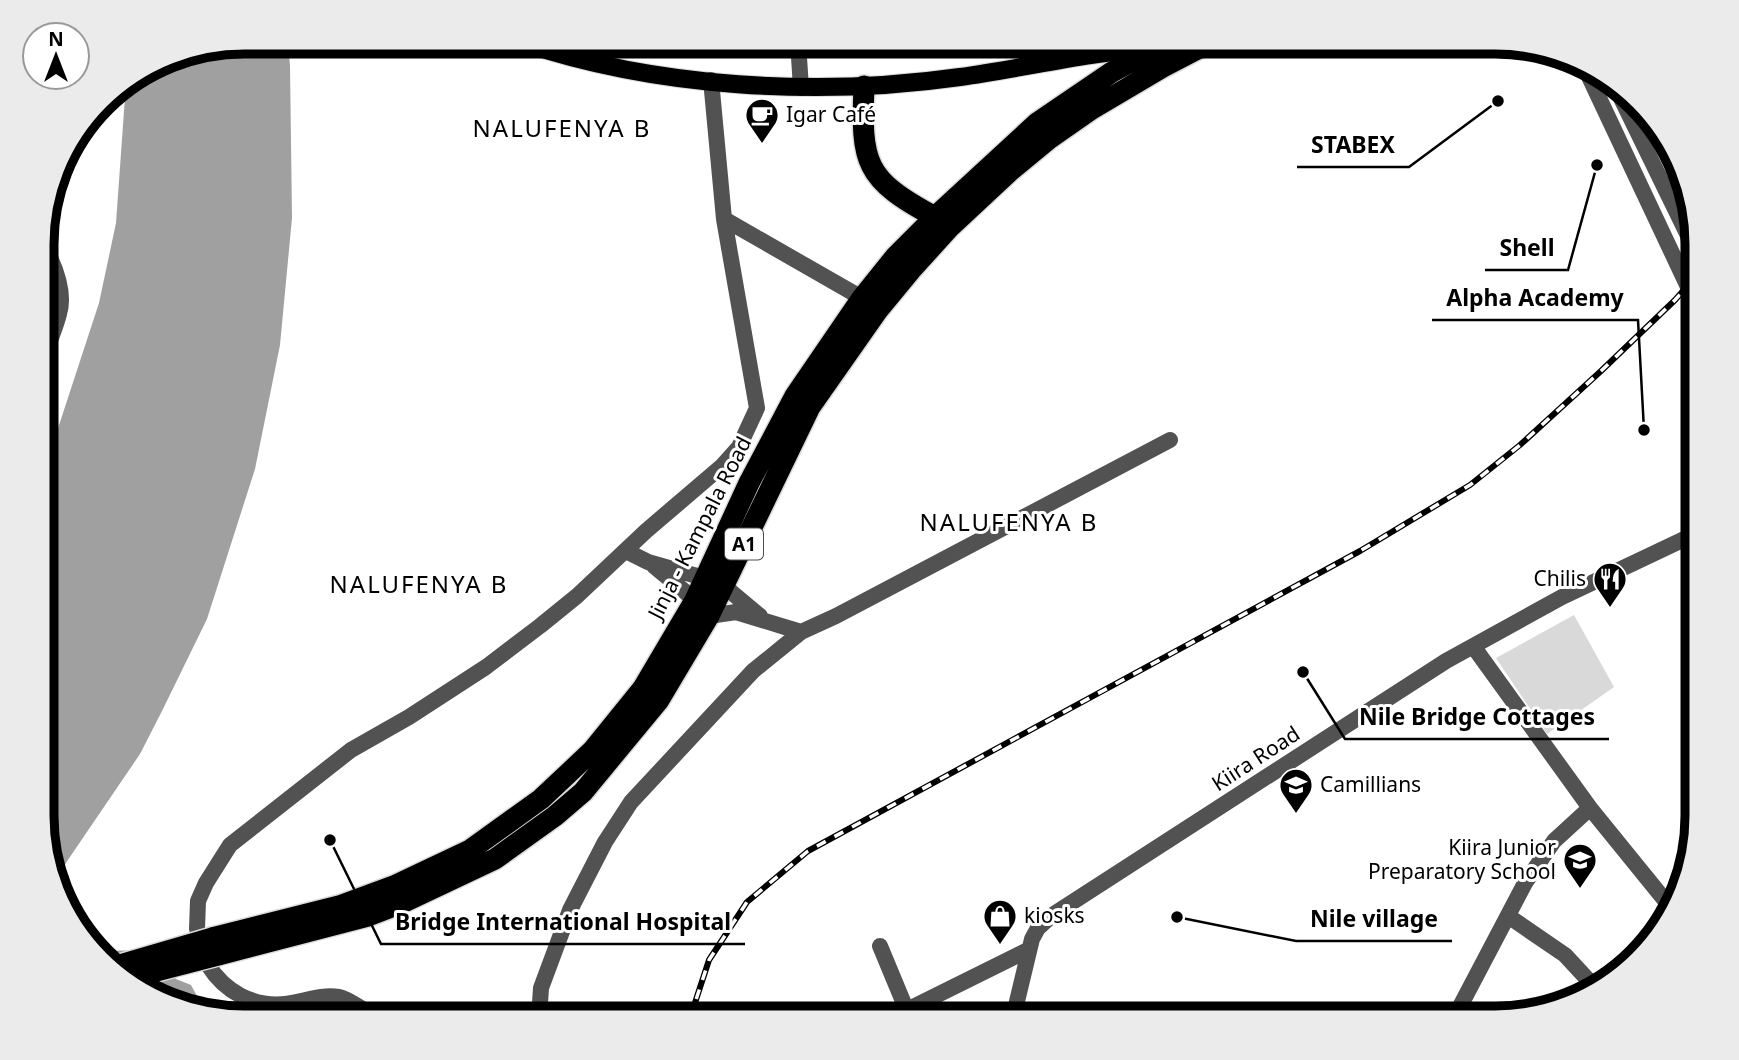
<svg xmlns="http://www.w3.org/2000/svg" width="1739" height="1060" font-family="'Noto Sans',sans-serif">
  <rect width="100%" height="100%" fill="#fff"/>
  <!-- green -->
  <path fill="#d9d9d9" d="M1574,615L1614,687L1547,734L1496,658Z"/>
  <!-- water -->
  <path fill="#a0a0a0" d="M245,42H288L290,66L292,218L280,345L255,469L207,619L162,711L140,754L57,876L44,841V471L99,303L116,223L126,83L167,57Z
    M150,950L164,960L176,979L191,985L203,1007L143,991L101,951Z"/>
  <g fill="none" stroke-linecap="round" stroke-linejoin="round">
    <defs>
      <path id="major" d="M521,42C656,88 819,97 960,77C1025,68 1088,52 1154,48"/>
      <path id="highway" d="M864,86C861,163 864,179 935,217
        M212,938L339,906L396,885L470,850L541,799L592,751L643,688L695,600L749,483L795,396L862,298L895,257L935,217L1037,123L1112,72L1167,42
        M218,955L368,916L402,903L495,859L555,816L583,792L659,700L709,616L810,407L878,310L911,270L950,227L1009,172L1049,139L1092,109L1163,67L1211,42"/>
    </defs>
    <!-- major casing -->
    <use href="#major" stroke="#dbdbdb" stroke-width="20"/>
    <!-- highway casing -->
    <use href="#highway" stroke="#dbdbdb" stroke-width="24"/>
    <!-- minor -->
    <path stroke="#525252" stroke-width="16" d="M798,42L801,88
      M1584,66L1697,306
      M1617,90L1697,254
      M724,219L862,298
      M44,245C54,264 66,292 59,314C55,330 47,345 44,362
      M626,551L648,562L704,578
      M654,566L695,600
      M724,586L760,616
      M709,616L736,612L801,632
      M1473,646L1590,808L1672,909
      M1508,916L1565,955L1590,982
      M197,929L198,901L206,883L230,845L351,750L409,717L486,667L540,626L577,596L646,531L722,466L739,447L757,408L724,219L711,80
      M880,946L907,1011
      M208,965C225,992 253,1007 285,1004C304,1002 319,994 339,997C351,1000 365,1011 376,1018
      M539,1018L541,988L570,910L605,842L631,802L753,671L801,632L836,616L1170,440
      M891,1018L1028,950
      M1013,1018L1032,939L1038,928L1051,916L1446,661L1562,597L1697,533
      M1454,1018L1525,883L1554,841L1590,808"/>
    <!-- major -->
    <use href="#major" stroke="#000" stroke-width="18"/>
    <!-- highway -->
    <use href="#highway" stroke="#000" stroke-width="21"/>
    <defs>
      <path id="rail" d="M690,1018L709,960L747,902L808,851L1360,551L1470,485L1520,445L1601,371L1675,300L1697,275"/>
    </defs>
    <!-- rail casing -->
    <use href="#rail" stroke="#000" stroke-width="6"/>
    <!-- rail -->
    <use href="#rail" stroke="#fff" stroke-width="3.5" stroke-dasharray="10" stroke-linecap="butt"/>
    <defs>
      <path id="highway-bridge" d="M116,966L212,938
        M129,978L218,955"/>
    </defs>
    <!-- highway-bridge casing -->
    <use href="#highway-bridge" stroke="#dbdbdb" stroke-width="24" stroke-linecap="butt"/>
    <!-- highway-bridge -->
    <use href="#highway-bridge" stroke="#000" stroke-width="21"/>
  </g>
  <!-- icons -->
  <defs>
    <symbol id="cafe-pin" viewBox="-11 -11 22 30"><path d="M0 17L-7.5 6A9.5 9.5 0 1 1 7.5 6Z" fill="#000" stroke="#fff"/><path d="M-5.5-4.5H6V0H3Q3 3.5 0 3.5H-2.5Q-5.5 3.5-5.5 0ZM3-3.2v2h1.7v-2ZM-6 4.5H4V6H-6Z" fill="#fff"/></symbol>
    <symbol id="restaurant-pin" viewBox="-11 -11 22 30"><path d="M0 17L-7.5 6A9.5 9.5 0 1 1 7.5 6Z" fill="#000" stroke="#fff"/><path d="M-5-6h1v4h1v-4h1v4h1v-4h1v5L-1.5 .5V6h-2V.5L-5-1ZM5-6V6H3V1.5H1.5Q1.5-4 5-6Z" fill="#fff"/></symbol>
    <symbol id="school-pin" viewBox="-11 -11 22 30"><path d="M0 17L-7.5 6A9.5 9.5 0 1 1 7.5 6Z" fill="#000" stroke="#fff"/><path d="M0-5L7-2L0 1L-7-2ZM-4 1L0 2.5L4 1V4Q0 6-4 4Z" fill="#fff"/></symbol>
    <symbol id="shop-pin" viewBox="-11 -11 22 30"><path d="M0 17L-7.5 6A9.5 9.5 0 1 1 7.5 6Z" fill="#000" stroke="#fff"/><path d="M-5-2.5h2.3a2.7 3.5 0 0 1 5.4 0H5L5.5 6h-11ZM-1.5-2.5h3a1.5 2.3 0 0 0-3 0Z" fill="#fff"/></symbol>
  </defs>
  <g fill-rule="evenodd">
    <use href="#cafe-pin" x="743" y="96" width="38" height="52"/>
    <use href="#restaurant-pin" x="1591" y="560" width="38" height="52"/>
    <use href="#school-pin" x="1277" y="766" width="38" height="52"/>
    <use href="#school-pin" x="1561" y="841" width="38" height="52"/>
    <use href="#shop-pin" x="981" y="897" width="38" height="52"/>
  </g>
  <g text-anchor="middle" stroke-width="6" stroke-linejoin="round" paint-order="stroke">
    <!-- shield labels -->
    <rect fill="#fff" stroke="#4c4c4c" stroke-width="2" x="725" y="528.5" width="38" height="31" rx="5"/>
    <g font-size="19" font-weight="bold" fill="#000">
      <text x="744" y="551">A1</text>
    </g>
    <!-- poi labels -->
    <g font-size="21" fill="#000" stroke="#fff" text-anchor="start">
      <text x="786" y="122">Igar Café</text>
      <text x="1586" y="586" text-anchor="end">Chilis</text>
      <text x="1320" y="792">Camillians</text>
      <text x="1556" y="855" text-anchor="end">Kiira Junior<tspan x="1556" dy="24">Preparatory School</tspan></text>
      <text x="1024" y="923">kiosks</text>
    </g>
    <!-- street labels -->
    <g font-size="21" fill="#000" stroke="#fff">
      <text transform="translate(700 528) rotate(-63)" y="7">Jinja - Kampala Road</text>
      <text transform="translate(1256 759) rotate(-33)" y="7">Kiira Road</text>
    </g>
    <!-- quarter labels -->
    <g font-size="24" letter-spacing="2" fill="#000" stroke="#fff">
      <text x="562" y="137">NALUFENYA B</text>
      <text x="1009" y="531">NALUFENYA B</text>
      <text x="419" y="593">NALUFENYA B</text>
    </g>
  </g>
  <!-- crop -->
  <path d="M0 0H1739V1060H0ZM244 54H1495A190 190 0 0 1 1685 244V816A190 190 0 0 1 1495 1006H244A190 190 0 0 1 54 816V244A190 190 0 0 1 244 54Z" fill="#ebebeb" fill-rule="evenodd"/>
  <path fill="none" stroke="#000" stroke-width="9" d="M244 54H1495A190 190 0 0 1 1685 244V816A190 190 0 0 1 1495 1006H244A190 190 0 0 1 54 816V244A190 190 0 0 1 244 54Z"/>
  <!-- callouts -->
  <path fill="none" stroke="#000" stroke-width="2.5" d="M1498 101L1409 167H1297M1597 165L1568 270H1485M1644 430L1638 320H1432M1303 672L1345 739H1609M1177 917L1296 941H1452M330 840L381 944H745"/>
  <g fill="#000" stroke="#fff" stroke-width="2.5">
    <circle cx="1498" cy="101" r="7"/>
    <circle cx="1597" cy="165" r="7"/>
    <circle cx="1644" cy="430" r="7"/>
    <circle cx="1303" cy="672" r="7"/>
    <circle cx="1177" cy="917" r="7"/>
    <circle cx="330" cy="840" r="7"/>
  </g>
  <g font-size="23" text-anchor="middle" font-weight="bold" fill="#000" stroke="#fff" stroke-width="6" stroke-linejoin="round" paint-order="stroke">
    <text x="1353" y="153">STABEX</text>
    <text x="1527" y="256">Shell</text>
    <text x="1535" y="306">Alpha Academy</text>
    <text x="1477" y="725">Nile Bridge Cottages</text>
    <text x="1374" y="927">Nile village</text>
    <text x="563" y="930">Bridge International Hospital</text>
  </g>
  <!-- north arrow -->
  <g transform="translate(56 56)"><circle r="33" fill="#ffffff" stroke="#999999" stroke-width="2"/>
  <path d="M0-5L12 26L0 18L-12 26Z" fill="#000000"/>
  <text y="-10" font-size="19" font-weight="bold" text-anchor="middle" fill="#000000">N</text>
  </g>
</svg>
